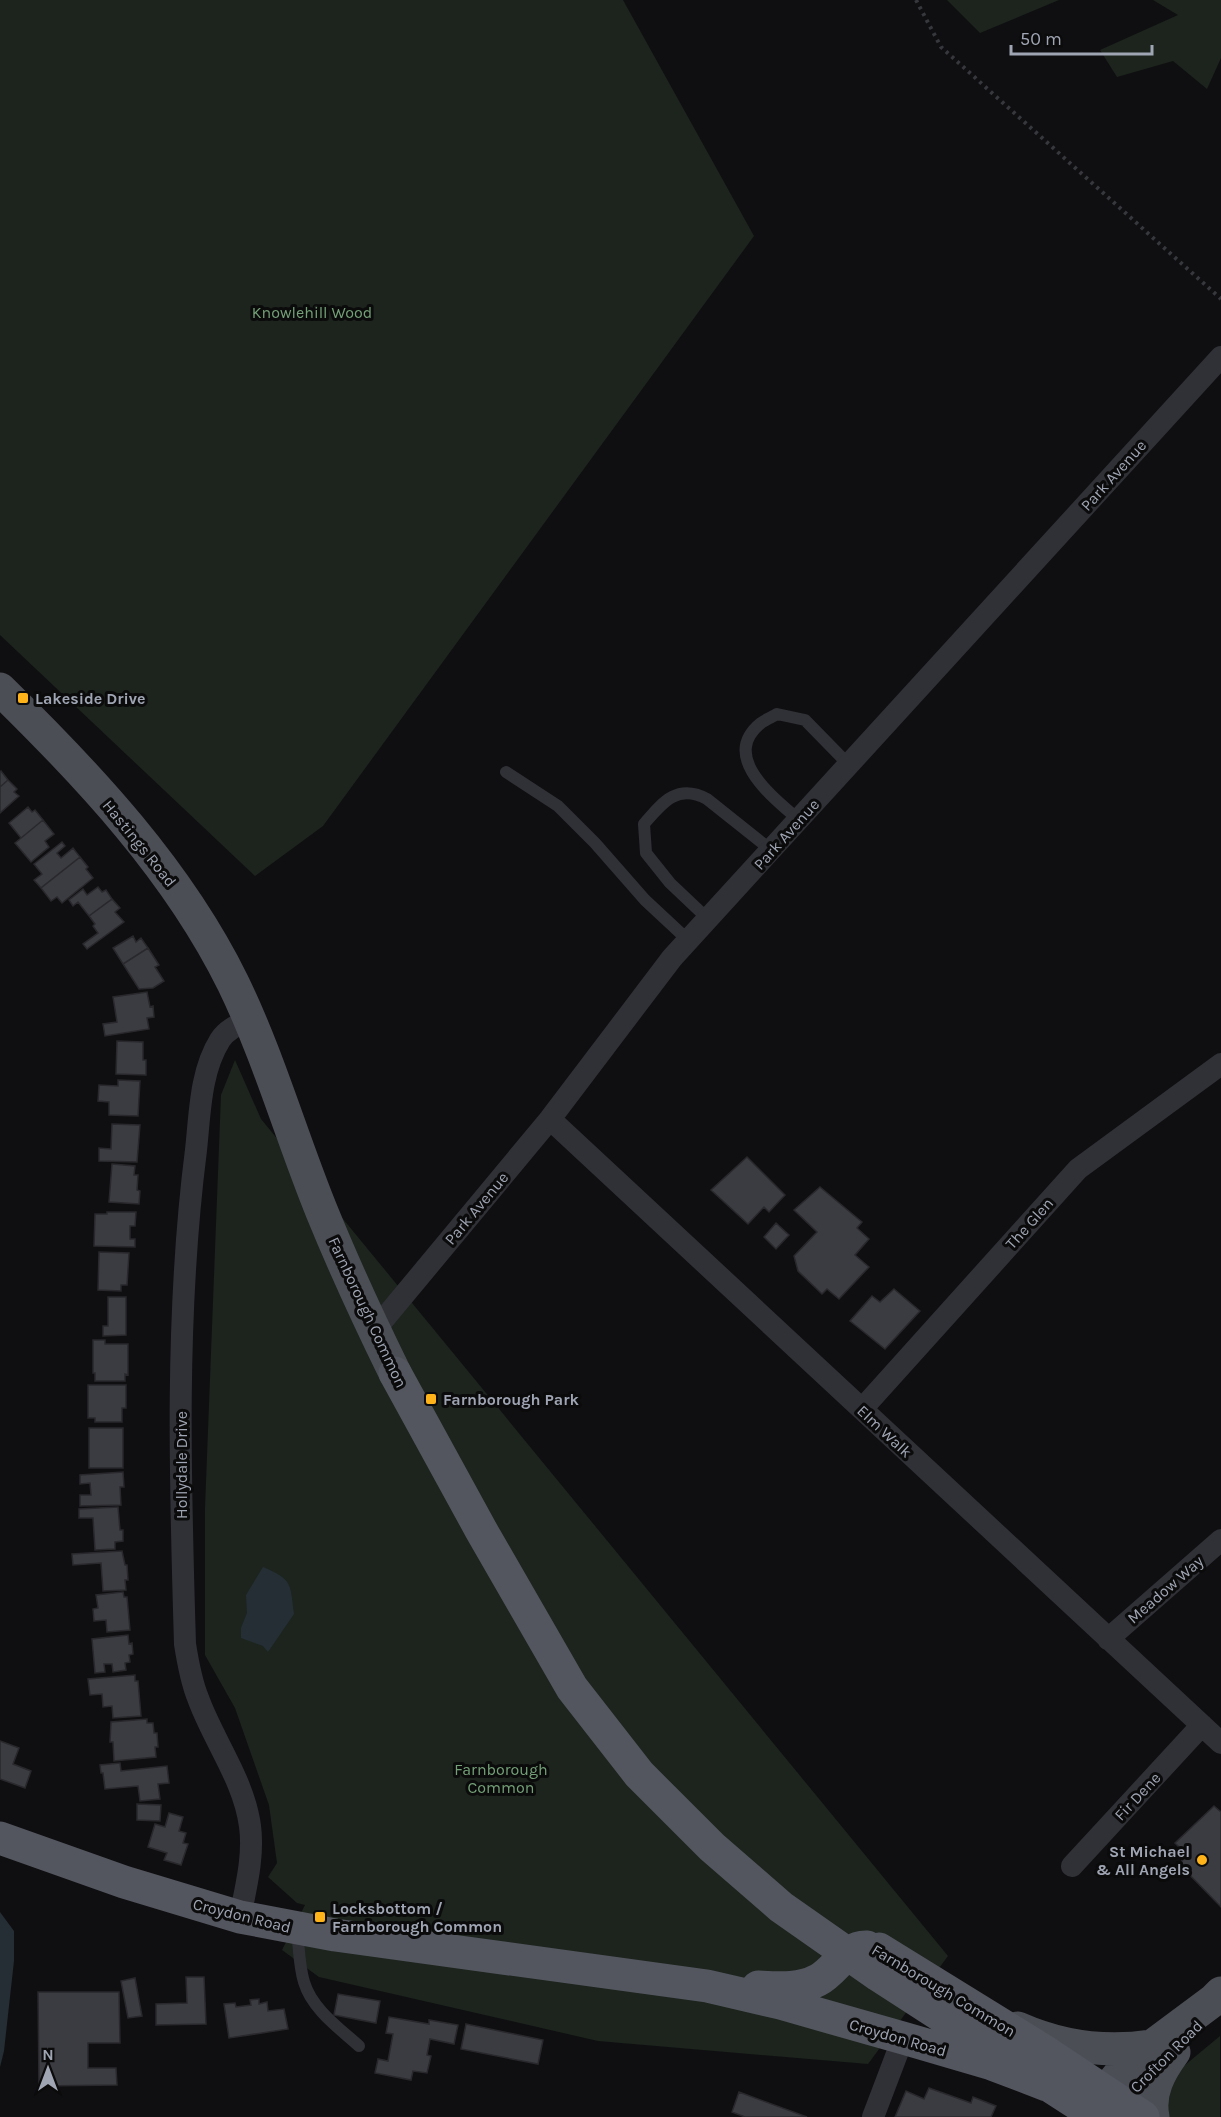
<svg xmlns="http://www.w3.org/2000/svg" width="1221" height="2117" font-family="Karla,sans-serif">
  <rect width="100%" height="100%" fill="#0f0f11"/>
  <!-- green -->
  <path fill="#1c241d" d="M0,0H623L754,236L323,826L255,876L0,635Z
    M947,0H1059L980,33Z
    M1153,0H1221V58L1207,89L1173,61L1117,77L1100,50L1178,15Z
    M235,1060L261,1119L948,1956L868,2064L598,2041L319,1977L282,1950L305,1905L297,1903L268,1877L277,1863L269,1805L235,1708L205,1655V1508L221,1095Z
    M1220,2036V2117H1165L1161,2095L1179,2070Z"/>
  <!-- water -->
  <path fill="#252e35" d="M263,1567C293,1580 290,1583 294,1614L268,1652L263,1646L241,1638V1628L247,1613L246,1595Z
    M0,1912L14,1931V1961L4,2051L0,2067Z"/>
  <!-- building -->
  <path fill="#3b3c41" stroke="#29292d" stroke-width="1.5" d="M1,771L8,780L0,787V772Z
    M8,780L17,789L14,792L19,796L0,813V787Z
    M28,807L32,812L35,810L43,820L21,838L9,823Z
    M43,820L54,834L45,841L49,847L31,862L15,843Z
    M62,842L65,846L57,853L61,858L73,848L80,857L41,888L34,880L42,874L34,864Z
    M80,857L88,867L86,869L93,878L62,903L57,897L51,901L41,888Z
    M98,887L102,892L106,890L112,899L89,916L78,902L73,906L69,900L83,889L87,895Z
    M112,899L120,908L115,912L124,922L87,949L83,944L98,933L93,926L95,924L89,916Z
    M133,936L136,942L141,938L148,948L123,964L113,948Z
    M148,948L159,965L155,967L164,981L153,988L139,989L123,964Z
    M147,992L150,1007L153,1006L154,1017L147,1018L149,1029L105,1036L103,1024L117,1022L113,997Z
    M117,1041L143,1042V1060H146V1075L116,1074Z
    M118,1080L140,1081L138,1116L109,1115V1102L98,1101L99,1085L118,1086Z
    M112,1124L140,1125L137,1162L99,1161V1148L111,1149Z
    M747,1157L785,1195L769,1212L764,1207L748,1224L711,1190Z
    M112,1164L135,1166L134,1175H138L137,1190L140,1191L139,1204L109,1202Z
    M820,1187L862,1222L857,1228L869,1239L855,1255L869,1267L839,1299L827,1289L822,1294L798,1271L794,1256L817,1232L794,1210Z
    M107,1212H136L135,1226H130V1239H135V1247L94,1246L95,1214H107Z
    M776,1223L789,1235L776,1249L764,1237Z
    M99,1252L129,1253L127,1285H121V1291L98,1290Z
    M894,1289L920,1311L885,1349L850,1321L872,1296L880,1302Z
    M108,1297H126V1335L103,1336V1326H108Z
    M93,1340H105V1344H128V1375L125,1374V1381H95V1373H93Z
    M88,1385H126V1408H122V1422H95V1418H88Z
    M89,1428H123V1468H89Z
    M123,1472L124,1487H120L121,1505L80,1506V1495H91L90,1483L80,1484V1475Z
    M118,1507L120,1530H123V1541L115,1542V1549L95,1550L93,1518H79V1509Z
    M122,1551L125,1565H127L128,1580H125L126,1590L103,1591L101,1563L73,1565L72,1554Z
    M123,1592L124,1597H127L130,1630L107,1632L106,1620L94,1621L93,1609L98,1608L96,1595Z
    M128,1635L129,1644L132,1643L133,1654L129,1655L130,1662L125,1663L126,1670L113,1672L112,1664H104L105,1672L95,1673L92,1639Z
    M135,1675V1681H138L141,1716L113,1718L112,1706L103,1707L102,1694L90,1695L88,1679Z
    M147,1719V1723H153L154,1733H157L158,1747H155L156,1757L114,1761L113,1742H110L111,1722Z
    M0,1741L19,1748L13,1764L31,1771L25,1788L0,1779Z
    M120,1763L121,1771L167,1766L169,1783L158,1784L160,1799L140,1801L138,1786L105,1789L103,1773H101L100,1765Z
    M137,1804L161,1805L160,1821L137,1820Z
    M1214,1806L1221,1812V1907L1179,1864L1187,1855L1175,1843Z
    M169,1813L183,1817L179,1831L186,1833L183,1843L188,1844L181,1865L164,1860L167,1853L148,1847L155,1824L165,1827Z
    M186,1977H204L206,2024L156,2025V2004L187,2003Z
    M135,1978L142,2016L128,2018L121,1981Z
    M38,1992H119L120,2043H88V2068H116L117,2085L39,2086Z
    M338,1994L380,2001L376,2023L334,2015Z
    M259,1999V2004L267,2002L268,2011L284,2009L288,2029L229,2038L224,2004L235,2003L236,2007L251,2005L250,2000Z
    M389,2017L429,2024V2020L458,2025L454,2044L430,2039L427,2055L431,2056L427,2073L413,2071L411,2080L375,2073L378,2059L388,2061L393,2034L386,2033Z
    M466,2024L543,2040L538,2064L461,2049Z
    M929,2088L971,2103L973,2097L996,2106L991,2117H895L906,2091L924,2099Z
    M739,2092L807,2117H745L732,2112Z"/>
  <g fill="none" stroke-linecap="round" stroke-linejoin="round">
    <!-- path -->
    <path stroke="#36383d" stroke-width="4" stroke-dasharray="3 4.5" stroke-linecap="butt" d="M916,0L941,47L1221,299"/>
    <!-- service -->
    <path stroke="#303136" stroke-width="12" d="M506,772L558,806L595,843L645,900L689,941
      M799,820C774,798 719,757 761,723C765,720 772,717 777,714L805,720L849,765
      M708,919L670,883L646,853L644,824C662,803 677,783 707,799L771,850
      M297,1930C299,1947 299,1966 304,1982C312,2009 339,2028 359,2046"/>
    <!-- minor -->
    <path stroke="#303136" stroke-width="22" d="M550,1119L1221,1743
      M374,1331L550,1119L672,958L1221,357
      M862,1409L1078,1169L1221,1064
      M1108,1639L1221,1540
      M1072,1866L1202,1725
      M240,1917C246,1887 254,1856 250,1826C244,1780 213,1740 198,1698C191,1681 188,1663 185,1644C180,1480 175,1314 196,1150C200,1114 200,1072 220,1040C227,1029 238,1025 249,1020
      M873,2117L903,2038"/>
    <!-- primary -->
    <path stroke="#4c4e56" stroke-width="33" d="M0,689C89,776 178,871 233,983C269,1057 291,1136 322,1212C344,1266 369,1320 395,1373
      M1018,2028C1061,2047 1105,2053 1151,2046
      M1098,2117L1106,2091L1128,2064L1214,2000L1221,1993
      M1153,2117C1148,2092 1160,2071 1174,2052"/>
    <!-- trunk -->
    <path stroke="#54565f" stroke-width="33" d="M395,1373L481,1530L572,1688L639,1774L712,1847L781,1907L878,1975L1098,2117
      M0,1838L124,1882L240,1917L335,1935L707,1986L780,2003L903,2038L992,2064L1047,2085
      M879,1949L1044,2051L1143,2117
      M758,1987C778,1988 800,1990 818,1980C836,1971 845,1946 867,1947"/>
  </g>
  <!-- markers -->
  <g fill="#ffb31a" stroke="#0b0b0c" stroke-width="2">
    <rect x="17" y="692" width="12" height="12" rx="3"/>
    <rect x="425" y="1393" width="12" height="12" rx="3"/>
    <circle cx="1202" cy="1860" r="6"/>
    <rect x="314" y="1911" width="12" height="12" rx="3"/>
  </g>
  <g text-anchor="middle" stroke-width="6" stroke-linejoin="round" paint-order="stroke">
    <!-- park labels -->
    <g font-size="16" fill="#74a177" stroke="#0b0b0c">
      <text x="312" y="318">Knowlehill Wood</text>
      <text x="501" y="1775">Farnborough<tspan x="501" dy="18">Common</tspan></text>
    </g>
    <!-- street labels -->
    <g font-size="16" fill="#9fa5b3" stroke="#0b0b0c">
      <text transform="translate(1113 475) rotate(-48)" y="6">Park Avenue</text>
      <text transform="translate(786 834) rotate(-48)" y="6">Park Avenue</text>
      <text transform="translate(140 843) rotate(51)" y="6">Hastings Road</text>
      <text transform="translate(476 1208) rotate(-50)" y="6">Park Avenue</text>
      <text transform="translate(1029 1223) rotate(-48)" y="6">The Glen</text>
      <text transform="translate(368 1312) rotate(65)" y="6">Farnborough Common</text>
      <text transform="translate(885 1431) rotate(43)" y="6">Elm Walk</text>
      <text transform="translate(181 1465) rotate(-90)" y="6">Hollydale Drive</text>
      <text transform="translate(1165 1589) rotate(-41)" y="6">Meadow Way</text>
      <text transform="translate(1137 1796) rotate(-47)" y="6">Fir Dene</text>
      <text transform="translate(242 1915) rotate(14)" y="6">Croydon Road</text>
      <text transform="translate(944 1990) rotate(31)" y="6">Farnborough Common</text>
      <text transform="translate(898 2037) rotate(16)" y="6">Croydon Road</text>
      <text transform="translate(1166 2056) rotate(-45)" y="6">Crofton Road</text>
    </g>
    <!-- poi labels -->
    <g font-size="16" font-weight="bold" fill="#9fa5b3" stroke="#0b0b0c" text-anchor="start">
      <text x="35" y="704">Lakeside Drive</text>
      <text x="443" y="1405">Farnborough Park</text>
      <text x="1190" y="1857" text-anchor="end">St Michael<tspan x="1190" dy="18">&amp; All Angels</tspan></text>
      <text x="332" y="1914">Locksbottom /<tspan x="332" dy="18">Farnborough Common</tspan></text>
    </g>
  </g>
  <!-- north arrow -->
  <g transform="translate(48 2069)" stroke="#0b0b0c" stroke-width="4.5" paint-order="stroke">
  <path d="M0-4.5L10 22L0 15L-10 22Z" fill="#9fa5b3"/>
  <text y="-9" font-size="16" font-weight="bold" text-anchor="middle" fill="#9fa5b3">N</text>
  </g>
  <!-- scale -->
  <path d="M1011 45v9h141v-9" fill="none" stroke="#9fa5b3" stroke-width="3"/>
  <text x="1020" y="45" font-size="18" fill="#9fa5b3" stroke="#0b0b0c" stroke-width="4.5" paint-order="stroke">50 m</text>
</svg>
